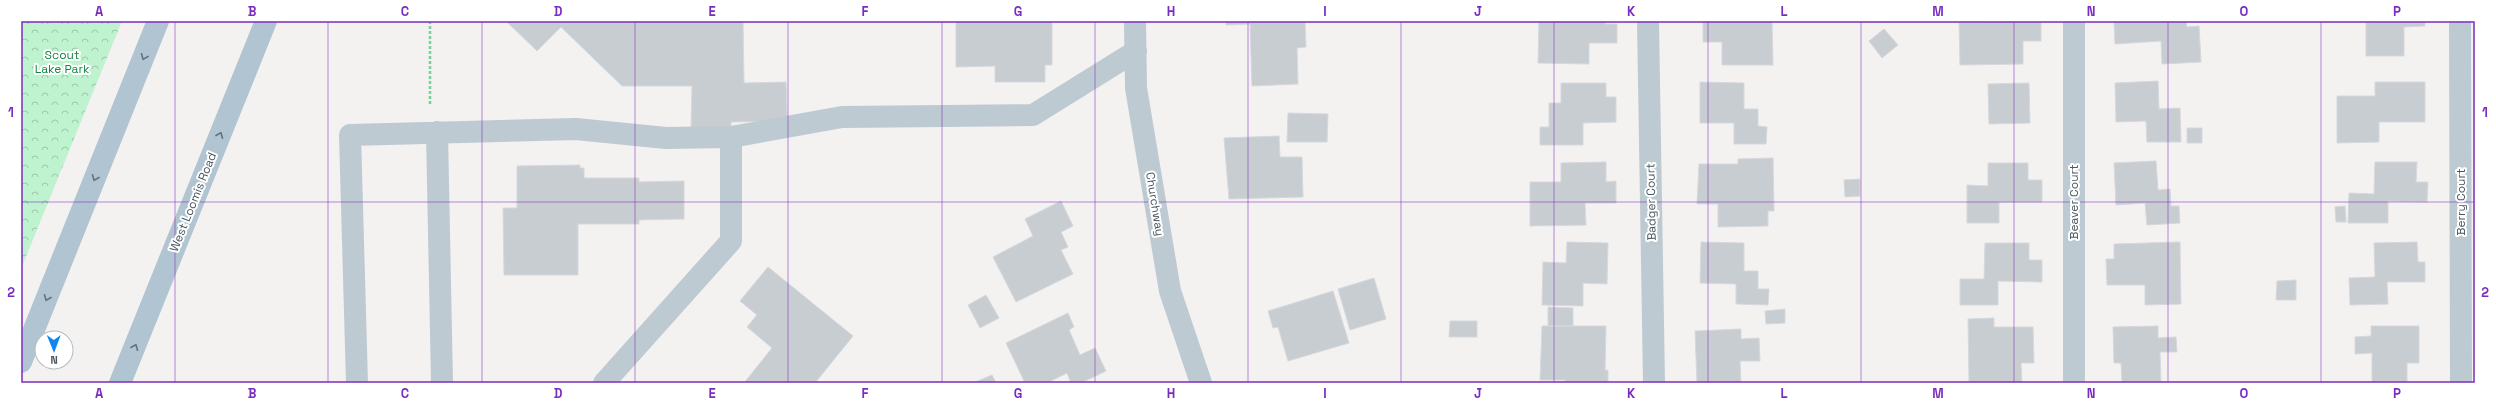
<svg xmlns="http://www.w3.org/2000/svg" width="2496" height="404" font-family="'Space Grotesk',sans-serif">
  <defs>
    <pattern id="park-crowns" width="20" height="18" patternUnits="userSpaceOnUse"><rect width="20" height="18" fill="#bff2ce"/><path d="M2 6a3 3 0 1 1 6 0M12 15a3 3 0 1 1 6 0" fill="none" stroke="#9dc7ab"/></pattern>
  </defs>
  <rect width="100%" height="100%" fill="#f4f1f1"/>
  <!-- park -->
  <path fill="url(#park-crowns)" d="M21,21H122L21,269Z"/>
  <!-- building -->
  <path fill="#c8cdd1" stroke="#d5d8dd" d="M506,21H743L744,83L786,82L787,121L731,122V128L691,129L692,86H622L561,27L537,51Z
    M956,21H1052V65H1045V82H995V66L956,67Z
    M1226,21H1305L1306,47L1297,48L1298,84L1252,86L1250,24L1226,25Z
    M1539,21H1605V24H1617V43H1589V64L1538,63Z
    M1703,21H1772L1773,65H1722V42H1703Z
    M2041,21V41H2023V64L1960,65L1959,22Z
    M2114,21H2186L2187,27L2199,26L2201,62L2162,64L2161,41L2115,44Z
    M2374,21H2425V26L2404,27V56H2366V23Z
    M1884,29L1898,45L1882,58L1869,41Z
    M2158,81L2159,109L2180,108L2181,142H2147L2146,121L2116,122L2115,83Z
    M1700,82L1744,83V109H1758V126L1767,127L1766,144H1734V123H1700Z
    M2375,82H2425V122H2379V142L2337,143V96H2375Z
    M1561,83H1606V97H1616V122L1583,123V145H1540V127H1549V103H1561Z
    M2029,83L2030,123L1989,124L1988,84Z
    M1288,113L1328,114L1327,142H1287Z
    M2187,128H2202V143H2187Z
    M1279,136L1280,157H1302L1303,197L1229,199L1224,138Z
    M1773,158L1774,211H1768V226L1718,227V204H1697L1699,164H1738V159Z
    M2156,161L2158,190L2170,189L2171,206H2179L2180,223L2147,225L2145,203L2116,205L2114,163Z
    M1606,162V182L1616,181V203H1585L1586,225L1530,226V182H1561V163Z
    M2375,162H2417L2416,182H2428L2427,202L2388,201V223H2348L2349,193L2374,194Z
    M1988,163H2028V180H2042V202H1999V223H1967V185L1988,186Z
    M580,165V168H584V178H639V182L684,181V219L639,220V224H578V275H504L503,208H517V166Z
    M1860,179V196L1845,197L1844,180Z
    M1061,201L1073,226L1061,232L1068,247L1061,250L1073,274L1016,302L993,257L1033,236L1025,219Z
    M2345,206L2346,222H2336L2335,207Z
    M1567,242L1608,243L1607,284L1583,283V306L1542,305L1543,262L1566,263Z
    M1701,242L1744,243V271H1758V289H1769L1768,305L1736,304V284L1700,283Z
    M2180,242L2181,304L2145,305V285H2107L2106,259H2114V244Z
    M2417,242L2418,262H2425V282H2387L2388,304L2350,305L2349,278L2375,277L2374,243Z
    M1985,243H2029V260H2042V282L1998,281V305H1960V279H1984Z
    M768,267L853,336L815,383H744L772,348L747,327L757,315L740,301Z
    M1374,278L1386,319L1350,330L1338,289Z
    M2296,280V300H2276L2277,281Z
    M1333,291L1349,343L1288,361L1278,327L1273,328L1268,311Z
    M986,295L999,318L980,328L968,305Z
    M1548,307L1573,308V326H1548Z
    M1785,309V323L1766,324L1765,311Z
    M1068,313L1074,327L1069,330L1080,355L1095,348L1106,371L1081,383H1071L1067,373L1047,383H1025L1006,343Z
    M1994,318V327H2033L2034,363H2021L2022,383H1969L1968,319Z
    M1450,321H1477V337H1449Z
    M1542,326H1606L1605,370H1608V383H1565V380H1540Z
    M2158,326V338L2176,337L2177,352H2160L2161,383H2122L2121,363H2114L2113,327Z
    M2371,326H2419V363H2407V383H2372V353L2355,354V337L2371,336Z
    M1741,329V339L1759,338L1760,361H1740L1741,383H1697L1695,331Z
    M992,375L996,383H973Z"/>
  <g fill="none" stroke-linecap="round" stroke-linejoin="round">
    <!-- path -->
    <path stroke="#74d29b" stroke-width="2.5" stroke-dasharray="3 2" stroke-linecap="butt" d="M430,104V21"/>
    <!-- minor -->
    <path stroke="#becad1" stroke-width="22" d="M1135,21L1136,88L1170,291L1201,383
      M1648,21L1654,383
      M2460,21L2461,383
      M437,132L442,383
      M357,383L350,135L576,129L666,138L731,137
      M604,383L731,241V137L842,117L1033,115L1136,51
      M2074,383V21"/>
    <!-- major -->
    <path stroke="#b0c4d1" stroke-width="22" d="M21,362L158,21
      M120,383L266,21"/>
  </g>
  <!-- one-way arrows -->
  <defs><path id="oneway-chevron" d="M-2-3.5L2.5 0L-2 3.5" fill="none" stroke-width="1.6" stroke-linecap="round" stroke-linejoin="round"/></defs>
  <g stroke="#62727c">
    <use href="#oneway-chevron" transform="translate(144 57) rotate(112)"/>
    <use href="#oneway-chevron" transform="translate(220 135) rotate(-68)"/>
    <use href="#oneway-chevron" transform="translate(95 178) rotate(112)"/>
    <use href="#oneway-chevron" transform="translate(47 298) rotate(112)"/>
    <use href="#oneway-chevron" transform="translate(135 347) rotate(-68)"/>
  </g>
  <!-- grid -->
  <path fill="none" stroke="#7b2cbf" stroke-width="1" stroke-opacity="0.55" d="M175,21V383M328,21V383M482,21V383M635,21V383M788,21V383M942,21V383M1095,21V383M1248,21V383M1401,21V383M1554,21V383M1708,21V383M1861,21V383M2014,21V383M2168,21V383M2321,21V383M21,202H2475"/>
  <g text-anchor="middle" stroke-width="4" stroke-linejoin="round" paint-order="stroke">
    <!-- park labels -->
    <g font-size="12" fill="#138742" stroke="#fff">
      <text x="62" y="59">Scout<tspan x="62" dy="14">Lake Park</tspan></text>
    </g>
    <!-- street labels -->
    <g font-size="12" fill="#485760" stroke="#fff">
      <text transform="translate(193 202) rotate(-68)" y="4">West Loomis Road</text>
      <text transform="translate(1651 202) rotate(-91)" y="4">Badger Court</text>
      <text transform="translate(2074 202) rotate(-90)" y="4">Beaver Court</text>
      <text transform="translate(2461 202) rotate(-90)" y="4">Berry Court</text>
      <text transform="translate(1155 204) rotate(81)" y="4">Churchway</text>
    </g>
  </g>
  <!-- border -->
  <rect width="2496" height="404" fill="none" stroke="#ffffff" stroke-width="44"/>
  <!-- north arrow -->
  <g transform="translate(54 350) rotate(179)"><circle r="19" fill="#ffffff" stroke="#b6bcbf"/>
  <path d="M0-3L7 15L0 10L-7 15Z" fill="#1087ef"/>
  <text y="-6" font-size="11" font-weight="bold" text-anchor="middle" fill="#485760">N</text>
  </g>
  <rect x="22" y="22" width="2452" height="360" fill="none" stroke="#7b2cbf" stroke-width="1.5"/>
  <g font-size="13" text-anchor="middle" font-weight="bold" fill="#7b2cbf">
    <text x="99" y="16">A</text>
    <text x="252" y="16">B</text>
    <text x="405" y="16">C</text>
    <text x="558" y="16">D</text>
    <text x="712" y="16">E</text>
    <text x="865" y="16">F</text>
    <text x="1018" y="16">G</text>
    <text x="1171" y="16">H</text>
    <text x="1325" y="16">I</text>
    <text x="1478" y="16">J</text>
    <text x="1631" y="16">K</text>
    <text x="1784" y="16">L</text>
    <text x="1938" y="16">M</text>
    <text x="2091" y="16">N</text>
    <text x="2244" y="16">O</text>
    <text x="2397" y="16">P</text>
    <text x="11" y="117">1</text>
    <text x="2485" y="117">1</text>
    <text x="11" y="297">2</text>
    <text x="2485" y="297">2</text>
    <text x="99" y="398">A</text>
    <text x="252" y="398">B</text>
    <text x="405" y="398">C</text>
    <text x="558" y="398">D</text>
    <text x="712" y="398">E</text>
    <text x="865" y="398">F</text>
    <text x="1018" y="398">G</text>
    <text x="1171" y="398">H</text>
    <text x="1325" y="398">I</text>
    <text x="1478" y="398">J</text>
    <text x="1631" y="398">K</text>
    <text x="1784" y="398">L</text>
    <text x="1938" y="398">M</text>
    <text x="2091" y="398">N</text>
    <text x="2244" y="398">O</text>
    <text x="2397" y="398">P</text>
  </g>
</svg>
